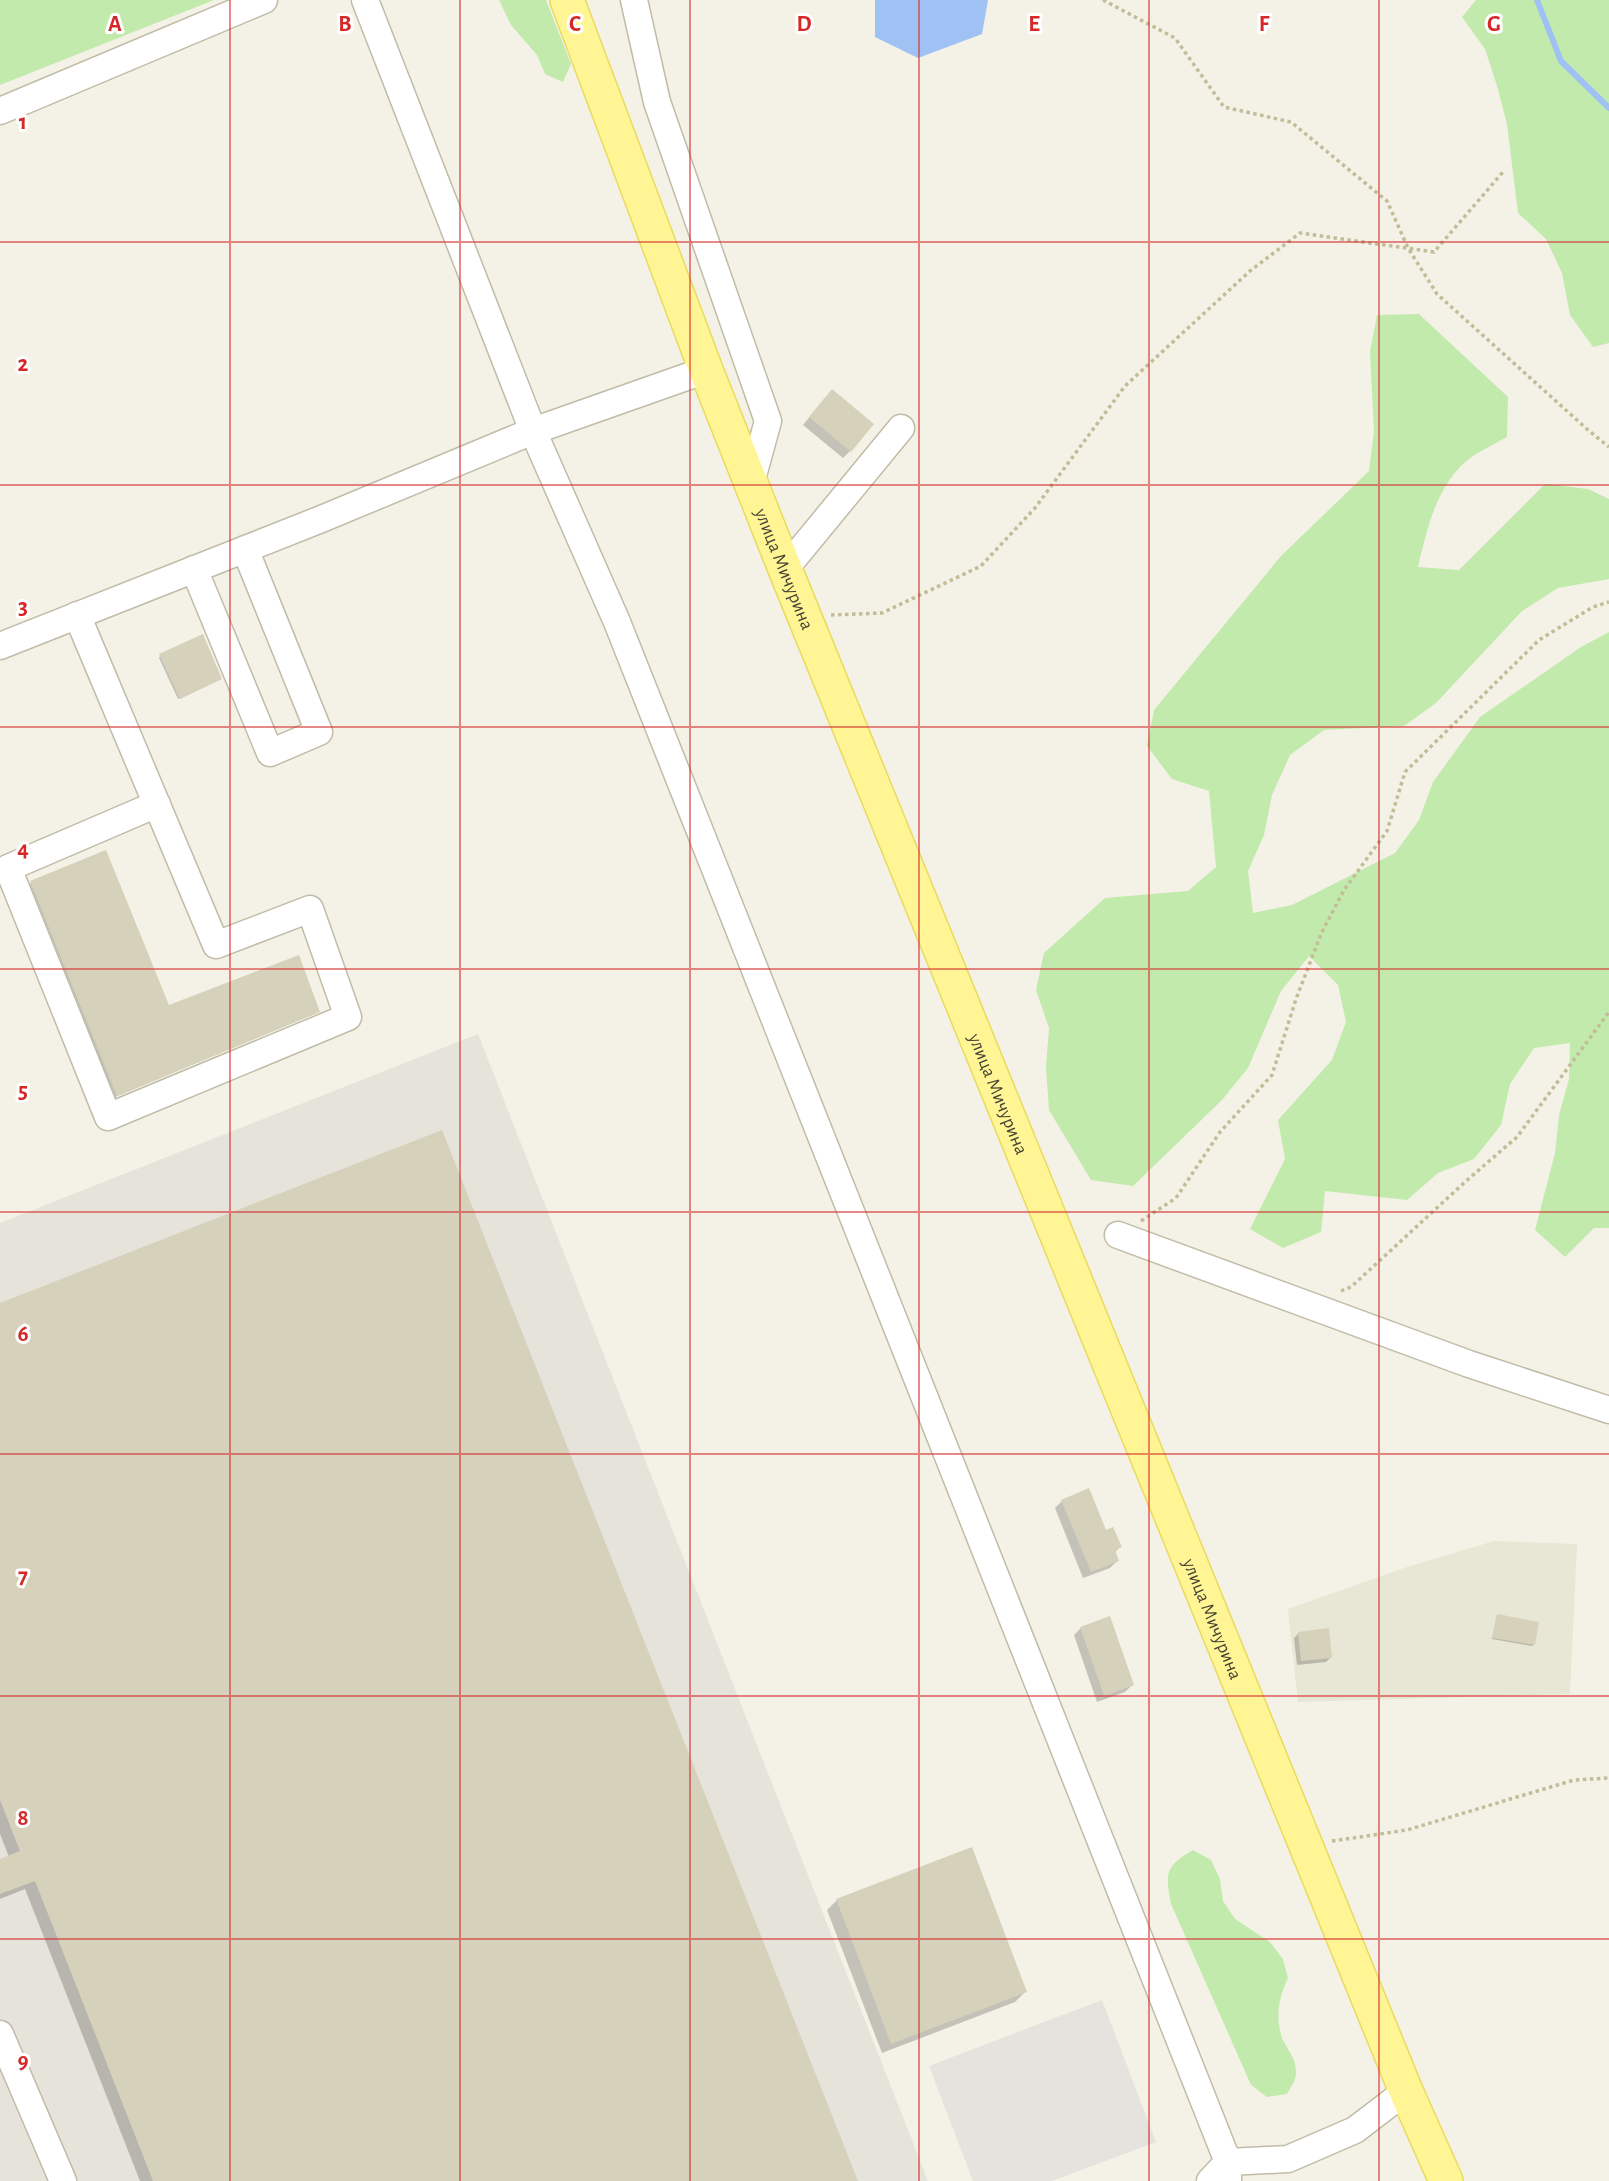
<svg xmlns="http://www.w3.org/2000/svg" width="1609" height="2181" font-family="'Alegreya Sans',sans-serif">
  <rect width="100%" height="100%" fill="#f4f2e6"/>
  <!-- residential -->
  <path fill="#e8e6d4" d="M1494,1541L1577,1544L1570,1694L1298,1702L1288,1609L1404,1568Z"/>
  <!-- industrial -->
  <path fill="#e6e3db" d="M478,1034L928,2181H0V1223Z"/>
  <!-- green -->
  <path fill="#c2eaad" d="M0,0H214L0,85Z
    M499,0H546L571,64L563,82L545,74L537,55L511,25Z
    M1476,0H1609V343L1593,347L1570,315L1562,273L1546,239L1518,213L1507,124L1497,86L1485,49L1462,17Z
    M1419,314L1508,397L1507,437C1496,443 1484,449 1473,456C1438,480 1427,528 1418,567L1459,570L1545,484L1588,489L1609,499V579L1558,588L1522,611L1436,703L1404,726L1324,730L1290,755L1272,795L1264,835L1248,871L1253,913L1292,905L1395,853L1419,820L1433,782L1480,717L1581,647L1609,632V1228H1594L1565,1257L1535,1230L1555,1153L1559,1115L1569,1079L1570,1043L1534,1048L1510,1084L1501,1125L1474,1159L1438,1173L1407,1200L1325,1191L1321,1232L1283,1248L1250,1229L1285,1159L1278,1120L1332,1060L1346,1022L1338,985L1309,956L1281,991L1248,1068L1222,1100L1133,1186L1091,1180L1049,1110L1046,1067L1049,1028L1036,990L1044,953L1105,898L1188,891L1216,867L1209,791L1172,779L1147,746L1154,710L1281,556L1369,471L1374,431L1370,351L1377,315Z
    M1193,1850L1211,1860L1220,1879L1223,1901L1235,1919L1270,1942L1283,1959L1288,1978C1279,1997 1275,2016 1282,2038C1287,2050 1297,2058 1296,2074C1296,2080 1290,2088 1287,2094L1267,2097L1251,2085L1171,1904C1165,1874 1165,1866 1193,1850Z"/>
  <!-- parking -->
  <path fill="#e4e3de" d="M1102,2000L1156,2142L1052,2181H973L929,2066Z"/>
  <!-- water -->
  <path fill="#9fc1f4" d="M875,0H988L982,34L918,58L875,37Z"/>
  <!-- shadow -->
  <path fill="#0003" d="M825,398L850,451L843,458L803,425Z
    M160,656L219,680L178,699L159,658Z
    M31,883L168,1007L316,1013L115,1097L30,884Z
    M0,1305L856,2181H140L25,1889L0,1899V1860L9,1857L0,1834Z
    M1062,1501L1105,1532L1120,1547L1114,1553L1117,1561L1110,1568L1083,1578L1055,1508Z
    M1497,1616L1534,1645L1532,1646L1492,1639Z
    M1081,1628L1132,1685L1125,1692L1097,1702L1074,1635Z
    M1299,1633L1331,1657L1326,1662L1297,1665L1294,1638Z
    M837,1900L1025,1992L1015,2002L882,2053L827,1910Z"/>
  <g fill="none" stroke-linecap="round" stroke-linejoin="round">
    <!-- stream -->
    <path stroke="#9fc1f4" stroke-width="6" d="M1537,0L1561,61L1609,108"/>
  </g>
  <!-- building -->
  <path fill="#d6d1bb" d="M832,389L874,424L851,452L809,417Z
    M203,634L222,679L180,699L159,654Z
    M106,850L169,1005L299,955L320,1012L117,1096L30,881Z
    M442,1130L858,2181H153L35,1881L0,1894V1859L20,1851L0,1800V1303Z
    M1089,1488L1106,1530L1113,1527L1122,1547L1115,1550L1119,1561L1091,1572L1061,1500Z
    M1497,1614L1539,1622L1535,1645L1492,1638Z
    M1110,1616L1134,1685L1104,1696L1080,1627Z
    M1329,1628L1332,1658L1301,1661L1298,1632Z
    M972,1847L1027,1992L891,2044L836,1899Z"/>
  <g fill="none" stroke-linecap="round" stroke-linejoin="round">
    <defs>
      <path id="minor" d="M365,0L533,431L617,622L1228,2162V2181
        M634,0L657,102L768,421L751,483
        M0,111L264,0
        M194,569L270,753L319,732L245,549
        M785,569L901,428
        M77,615L216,945L310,909L348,1017L108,1117L8,868L157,804
        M0,646L319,520L533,431L706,370
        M1118,1235L1469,1364L1609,1410
        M0,2034L63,2181
        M1210,2181L1228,2162L1288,2159L1355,2130L1406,2091"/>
      <g id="major">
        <path id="s1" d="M567,0L706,370L785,569L1406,2091L1446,2181"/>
      </g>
    </defs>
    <!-- minor casing -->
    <use href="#minor" stroke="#c0bca8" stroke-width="29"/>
    <!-- major casing -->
    <use href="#major" stroke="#e9db5f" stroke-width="36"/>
    <!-- path -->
    <path stroke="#c2bc99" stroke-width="3.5" stroke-dasharray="3.5 3.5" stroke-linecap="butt" d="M1103,0L1175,38L1224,107L1291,122L1387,201L1408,248L1437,294L1588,430L1609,447
      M831,615L882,613L981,566L1035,508L1125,386L1250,271L1300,233L1434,252L1503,172
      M1141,1221L1176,1198L1220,1132L1272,1075L1296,999L1321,934L1344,890L1387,831L1405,772L1539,640L1593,607L1609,602
      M1341,1291L1351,1287L1465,1182L1517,1137L1609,1012
      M1332,1841L1407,1830L1574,1780L1609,1778"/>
    <!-- minor -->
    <use href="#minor" stroke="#fff" stroke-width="26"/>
    <!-- major -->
    <use href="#major" stroke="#fff594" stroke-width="33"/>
  </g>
  <!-- grid -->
  <path fill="none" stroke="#d62828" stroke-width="2" stroke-opacity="0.55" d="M230,0V2181M460,0V2181M690,0V2181M919,0V2181M1149,0V2181M1379,0V2181M0,242H1609M0,485H1609M0,727H1609M0,969H1609M0,1212H1609M0,1454H1609M0,1696H1609M0,1939H1609"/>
  <g text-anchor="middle" stroke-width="6" stroke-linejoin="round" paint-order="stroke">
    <!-- street labels -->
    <g font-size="19" fill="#474335" stroke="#fff">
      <text dy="7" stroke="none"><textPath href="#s1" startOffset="609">улица Мичурина</textPath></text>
      <text dy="7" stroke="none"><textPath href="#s1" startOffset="1176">улица Мичурина</textPath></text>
      <text dy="7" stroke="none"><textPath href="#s1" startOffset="1743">улица Мичурина</textPath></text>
    </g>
  </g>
  <g font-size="23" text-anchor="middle" font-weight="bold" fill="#d62828" stroke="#fff" stroke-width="6" stroke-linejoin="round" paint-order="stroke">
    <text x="115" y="31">A</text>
    <text x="345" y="31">B</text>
    <text x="575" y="31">C</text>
    <text x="804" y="31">D</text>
    <text x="1034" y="31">E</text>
    <text x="1264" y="31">F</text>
    <text x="1494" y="31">G</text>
    <text x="23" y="129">1</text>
    <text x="23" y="371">2</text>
    <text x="23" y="614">3</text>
    <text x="23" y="856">4</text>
    <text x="23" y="1098">5</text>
    <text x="23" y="1341">6</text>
    <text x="23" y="1583">7</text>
    <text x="23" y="1825">8</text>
    <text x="23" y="2068">9</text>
  </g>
</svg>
